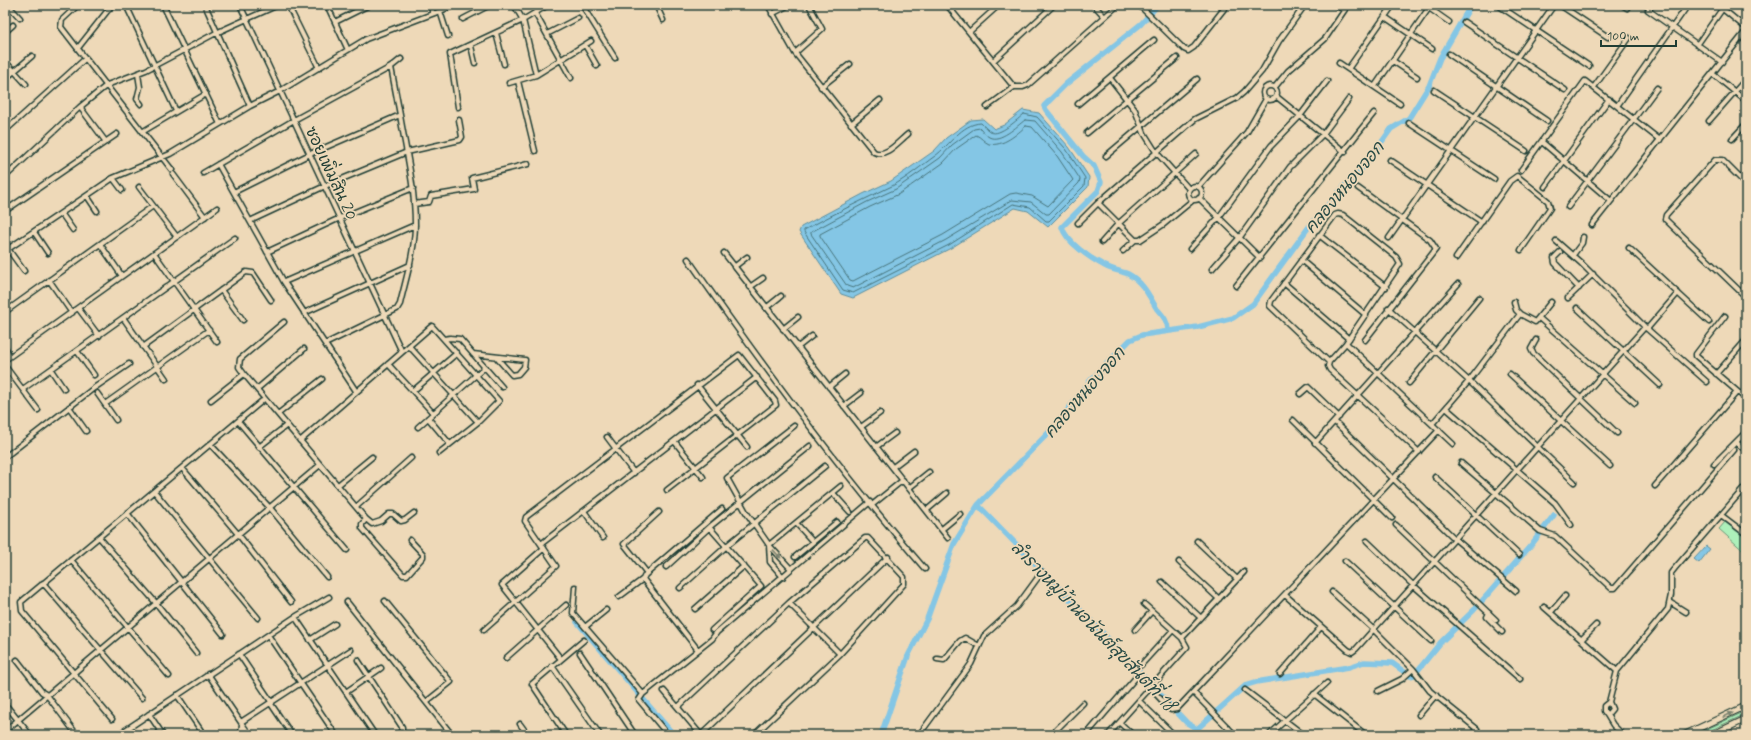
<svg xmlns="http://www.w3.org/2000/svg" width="1751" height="740" font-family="Mynerve,'Playpen Sans Thai',sans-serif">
  <rect width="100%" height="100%" fill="#eed9b8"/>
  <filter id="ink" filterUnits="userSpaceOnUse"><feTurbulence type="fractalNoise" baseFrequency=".025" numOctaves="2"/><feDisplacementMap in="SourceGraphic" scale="8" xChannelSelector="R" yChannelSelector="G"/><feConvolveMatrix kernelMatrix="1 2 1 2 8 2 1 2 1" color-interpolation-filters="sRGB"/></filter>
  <g filter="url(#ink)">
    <!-- green -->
    <path fill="#adf0ba" stroke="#669677" d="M1725,522L1746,538V553L1719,529Z
      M1746,711V714L1700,735H1694Z"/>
    <!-- water -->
    <path fill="#84c6e5" stroke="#5c8f9e" d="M1023,110L1039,113L1069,147L1089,177L1088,187L1048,227L1028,211L1015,208L951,248L853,298L841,294L799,232L801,227L863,194L891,181L934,151L946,138L971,120L983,119L994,129L1004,125Z
      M1706,546L1710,549L1699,563L1694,559Z"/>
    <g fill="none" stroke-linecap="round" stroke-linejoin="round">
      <!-- shore -->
      <path stroke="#47747b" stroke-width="1" d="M1024,114L1037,117L1066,149L1085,178L1084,186L1049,221H1046L1030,207L1013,204L949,245L853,293L843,290L804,232V230C833,214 863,200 892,186C907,178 921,166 935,156C950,145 961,124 981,123C984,126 987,130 991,132C999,137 1018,119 1024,114Z
        M1025,120L1035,121L1062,152L1080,179L1079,183L1049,214H1046L1031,202L1012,200L946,240L853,288L847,286L811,234V232L867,202L896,189L940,158L952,145L974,129L980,128C983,131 985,135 989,137C1000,143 1017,126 1025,120Z
        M1026,126L1032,127L1057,156L1073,180L1048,206L1032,196L1016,193L1010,194L943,235L853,281L850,280L820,236V234L870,207L899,194L943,163L956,149L976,135C981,137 984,142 989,144C1003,147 1017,134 1026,126Z"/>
      <!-- canal -->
      <path stroke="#84c6e5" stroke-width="5.5" d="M1158,5L1141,24L1066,84L1044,106L1046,110L1083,156L1094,166L1101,182L1098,191L1062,227C1066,242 1091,259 1105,266C1112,270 1121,271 1128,274C1143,282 1149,296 1157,309C1163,316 1168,321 1168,330
        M978,505L1096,626L1187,723L1197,729L1246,685L1256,682L1349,667L1364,662L1392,663L1410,676L1414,675L1441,642L1474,610L1532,544L1554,515
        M577,622L674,735
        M881,735L908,656L927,619L954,544L978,505L1057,424L1090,381L1130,340L1142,335L1198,327L1233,318L1253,304L1308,228L1340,191L1366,164L1391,129L1409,118L1429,86L1440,58L1471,5"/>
      <defs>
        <path id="minor" d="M8,5L20,18
          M78,5L62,20L61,27L172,170
          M126,5L176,111
          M163,5L220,124
          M205,5L250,106
          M240,5L402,352
          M288,5L319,68
          M327,5L348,50
          M430,5L433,13
          M582,5L615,58
          M656,5L663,20
          M768,5L795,53L874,152C886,158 899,141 908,134
          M947,5L1014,87
          M1094,5L1104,16
          M1139,5L1184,49L1188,51L1194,47L1227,5
          M1336,5L1344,10
          M1498,5L1589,66
          M1560,5L1608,37
          M1622,5L1627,8
          M1652,5L1648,10L1722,62
          M1718,5L1746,28
          M1429,8L1449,22
          M440,11L448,36
          M535,13L571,78
          M772,14L789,5
          M1385,17L1432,49
          M463,19L490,5
          M335,22L369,5
          M1464,22L1565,90
          M5,32L13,25
          M969,32L999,5
          M496,33L504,64
          M547,34L578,18
          M585,45L597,66
          M1697,45L1725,5
          M471,46L475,63
          M78,48L112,5
          M795,53L822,29L809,5
          M1449,54L1547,121
          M5,61L26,84
          M993,61L1054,5
          M1393,61L1417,77
          M1339,63L1400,104
          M1348,69L1393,5
          M138,74L140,87L137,99L141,104
          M1713,74L1746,101
          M536,75L591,41
          M1110,78L1135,110L1144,133L1156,152L1189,189
          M5,79L32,56
          M518,81L535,151
          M509,83L536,75L523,20L514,5
          M1263 93a7 7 0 1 1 14 0a7 7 0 1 1-14 0Z
          M1375,86L1431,5
          M821,87L850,64
          M1275,87L1288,71L1325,39L1348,5
          M1594,87L1629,38
          M1434,90L1526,151
          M1277,97L1345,152
          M1078,104L1154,40
          M1617,106L1688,5
          M80,107L106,142
          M458,107L450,54L523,20L548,5
          M987,107L1014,87H1023L1028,85L1118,5
          M1709,121L1746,79
          M1409,123L1494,179
          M851,124L880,100
          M5,131L86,58
          M142,132L206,94
          M1087,133L1177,58
          M1732,139L1746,124
          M1542,142L1611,201
          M1106,156L1197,79
          M1390,160L1482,222
          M218,164L284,282L356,391
          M1521,170L1585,81L1660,140
          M203,173L294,120L391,67L401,59
          M173,174L205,217
          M5,177L80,107L107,85L146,70L216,33L278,5
          M113,178L122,190
          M1746,184L1722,160H1715L1666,215L1665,219L1746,297
          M1188 193a7 7 0 1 1 14 0a7 7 0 1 1-14 0Z
          M139,187L177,237
          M1198,187L1247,132L1266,99
          M1545,187L1609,99
          M1358,188L1430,240L1436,249L1365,340
          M234,192L310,154L400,115L391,67
          M87,196L97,211
          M1199,198L1260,258
          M1098,203L1135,240H1140L1164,224L1193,200
          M414,204L429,202L431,196L474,189L472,178L528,164
          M1568,207L1657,88
          M5,211L117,134
          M61,213L73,230
          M250,221L325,186L407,152L460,140L462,137L459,120
          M1078,223L1098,203L1195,119L1237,98L1244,92L1262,71L1279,41L1305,5
          M1592,225L1746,31
          M34,232L48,253
          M1319,235L1386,287
          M1389,238L1554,5
          M1556,241L1581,263L1645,327L1707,382
          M1102,242L1118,224L1196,154
          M100,244L122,276
          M1629,248L1709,322
          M8,249L24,271
          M1190,249L1219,217L1271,146L1300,116L1327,81
          M5,251L113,178L170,154L250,106L280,91L366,39L456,5
          M1123,251L1135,240
          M267,252L340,218L413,188
          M1560,252L1554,258L1555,263L1579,288
          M154,253L217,342
          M724,253L948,538
          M1573,255L1582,243L1583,237
          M1456,258L1510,181L1517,176L1548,201L1550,208L1521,250
          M688,259C762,365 840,471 925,569
          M1301,260L1366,315
          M734,267L747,257
          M1212,269L1240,237L1290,167L1323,134L1349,99
          M49,280L72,313
          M284,282L415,225
          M1284,283L1349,339
          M1236,286L1374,113
          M750,287L763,278
          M221,290L243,320
          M1568,298L1593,274
          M1514,302L1516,310L1520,314
          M78,308L99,336
          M766,308L781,296
          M1388,308L1469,381L1574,482
          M1577,308L1660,385
          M5,312L153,206
          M304,313L410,265
          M1725,316L1696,354V356L1746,399
          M1539,318L1635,403
          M124,319L166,379
          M284,322L240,359L239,367L244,374L366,519L372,524L381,521L389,514H393L401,521L405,520L414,513
          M783,329L798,317
          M1647,329L1678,293
          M444,339L450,338L460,339L502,387
          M1536,340L1531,349L1533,353L1617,433
          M1346,343L1400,264L1396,257L1343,215L1338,214L1335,215L1271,301L1270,306L1329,362L1346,343L1453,444
          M325,344L397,309L400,304C406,278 415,251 415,224C415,187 406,151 400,115
          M409,346L478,422
          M5,347L10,356
          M143,347L246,272L253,273L271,300
          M798,347L812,336
          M77,351L94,375
          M473,354L525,360L524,367L518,374L512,375L496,357
          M5,360L217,208
          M1329,362L1328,366L1330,370L1419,452
          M388,364L433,413
          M5,366L38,410
          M51,370L64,389
          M1510,374L1610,466
          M1716,374L1746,340
          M1409,383L1479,298
          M697,385L747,447
          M829,387L845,374
          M23,389L235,238
          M257,389L304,349
          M413,391L457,353
          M97,393L116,420
          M1300,394L1308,387L1339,417
          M211,400L244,374
          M105,404L209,330
          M844,406L861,393
          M69,407L86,431
          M1446,408L1555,503L1571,525
          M278,414L322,379
          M428,418L449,443
          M1293,420L1392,518
          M238,421L347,550
          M1335,422L1454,538L1516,591
          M1432,424L1469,381L1520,314L1535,322L1551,302
          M794,426L727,478L746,512L769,545L841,486
          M418,427L485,367
          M861,427L880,413
          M607,437L634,473
          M300,441L432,326L499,401L478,422L439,453
          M675,442L703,477
          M1736,442L1746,451
          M1315,443L1458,284
          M210,444L271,509L327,577
          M259,447L287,425
          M876,447L895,433
          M5,457L94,388L129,364
          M1461,463L1540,531L1555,536L1611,588H1615L1734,450
          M1714,464L1746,432
          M893,467L914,451
          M182,468L238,534L291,602
          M1435,477L1519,555
          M338,485L372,457
          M1655,486L1737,392
          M909,488L929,472
          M154,491L258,618
          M833,493L850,512
          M872,505L903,480
          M356,507L411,458
          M927,510L947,493
          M584,511L603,538
          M127,513L223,634
          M1721,515L1746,534
          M366,519L362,524V528L403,575H407L423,557V554L410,540
          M796,523L813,542
          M1396,525L1496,620
          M710,528L761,586L712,630
          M942,529L960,514
          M99,537L156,603L196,653
          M1197,541L1237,579
          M1367,541L1413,585L1520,679
          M541,544L757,377
          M544,548L502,585L561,659
          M795,557L837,522
          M71,560L169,676
          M1345,561L1431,641
          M1179,562L1219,599
          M666,567L712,525L810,446
          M647,573L624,544L659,512
          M783,577L770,562L769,545L791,569
          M1162,582L1201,618
          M43,583L142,698
          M575,587L573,613L643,694L712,639L717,632L870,502
          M680,588L730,543L825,466
          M1332,592L1373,629L1413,669L1430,691L1477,729
          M1285,595L1348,650L1352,652L1356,649L1645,327
          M619,597L643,579
          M385,601L451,682L426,702
          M347,602L452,735
          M1670,602L1686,612
          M789,603L840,654
          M1144,604L1182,638
          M1544,607L1617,671
          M695,609L744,566
          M1551,612L1565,596
          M1489,613L1487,617L1502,632
          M295,617L375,735
          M585,627L606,610
          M484,630L556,566L525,521L526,517L739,355L775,401L776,405L667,490
          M1135,630L1152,611
          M268,635L336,735
          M1582,639L1596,625
          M310,640L335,624
          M698,650L643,579L645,575L722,509
          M580,653L635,735
          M239,654L272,703
          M506,658L566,605
          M937,659L944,660L960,641L965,638L979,646
          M17,660L42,692L47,695L77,735
          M358,660L402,727V730L398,735
          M1141,665L1173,630
          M552,666L600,735
          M208,674L242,724L241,735
          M1280,674L1321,627
          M1245,690L1304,735
          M664,691L701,735
          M1378,691L1402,679L1413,669
          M346,692L381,668
          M1194,693L1235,735
          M643,694L639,700L668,735
          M1314,694L1366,735
          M177,695L204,735
          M1139,701L1174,735
          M1609,702L1604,706V711L1607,715L1612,709L1609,702L1617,671L1668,609L1671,595V573L1675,568L1746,486
          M5,704L30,735
          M271,704L292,735
          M678,707L789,603L865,538H868L904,577V584L840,654L754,735
          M149,714L163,735
          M1419,715L1436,695
          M1607,715L1613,725L1623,735
          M112,719L22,611L21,602L262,401
          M241,722L351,650
          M1120,723L1133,735
          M242,724L250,735
          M520,724L528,735
          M5,731L320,465
          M118,735L295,617L329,597
          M566,735L532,684L584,640
          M701,735L888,557
          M919,735L971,664L984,636L1017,606L1042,572
          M1060,735L1056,730L1083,703
          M1086,735L1138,675L1171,710L1177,709L1439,430
          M1108,735L1187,647L1182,638L1244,572
          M1269,735L1327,683"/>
        <path id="secondary" d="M1684,735L1746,706
          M1712,735L1746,719"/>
      </defs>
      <!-- minor casing -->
      <use href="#minor" stroke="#1f3d34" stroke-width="7"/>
      <!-- secondary casing -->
      <use href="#secondary" stroke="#1f3d34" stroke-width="8"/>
      <!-- minor -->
      <use href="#minor" stroke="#eed9b8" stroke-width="4"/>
      <!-- secondary -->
      <use href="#secondary" stroke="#eed9b8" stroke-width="5.5"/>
    </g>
    <!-- one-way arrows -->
    <defs><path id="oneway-solid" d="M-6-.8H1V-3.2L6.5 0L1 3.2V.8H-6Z"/></defs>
    <g fill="#7c836f">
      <use href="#oneway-solid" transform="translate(777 554) rotate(47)"/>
      <use href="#oneway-solid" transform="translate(1728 715) rotate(-25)"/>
    </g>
  </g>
  <g text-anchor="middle" stroke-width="3.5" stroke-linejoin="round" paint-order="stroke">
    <!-- street labels -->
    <g font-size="16" fill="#1f3d34" stroke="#eed9b8">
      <text transform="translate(332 173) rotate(65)" y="6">ซอยเพิ่มสิน 20</text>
    </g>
    <!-- water labels -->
    <g font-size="17" font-style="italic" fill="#294b46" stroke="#eed9b8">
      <text transform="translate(1344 187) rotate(-50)" y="6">คลองหนองจอก</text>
      <text transform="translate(1084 392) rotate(-49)" y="6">คลองหนองจอก</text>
      <text transform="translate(1094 626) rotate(46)" y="6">ลำรางหมู่บ้านอนันต์สุขสันต์ที่ 18</text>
    </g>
  </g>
  <!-- margin -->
  <rect width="1751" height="740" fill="none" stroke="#eed9b8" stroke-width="20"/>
  <rect x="10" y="10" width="1731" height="720" fill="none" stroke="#1f3d34" stroke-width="1.5" filter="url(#ink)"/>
  <!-- scale -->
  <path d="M1601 40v6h75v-6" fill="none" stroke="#1f3d34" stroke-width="2"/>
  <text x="1607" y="40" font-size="12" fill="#1f3d34" stroke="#eed9b8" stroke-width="3" paint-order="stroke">100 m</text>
</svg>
